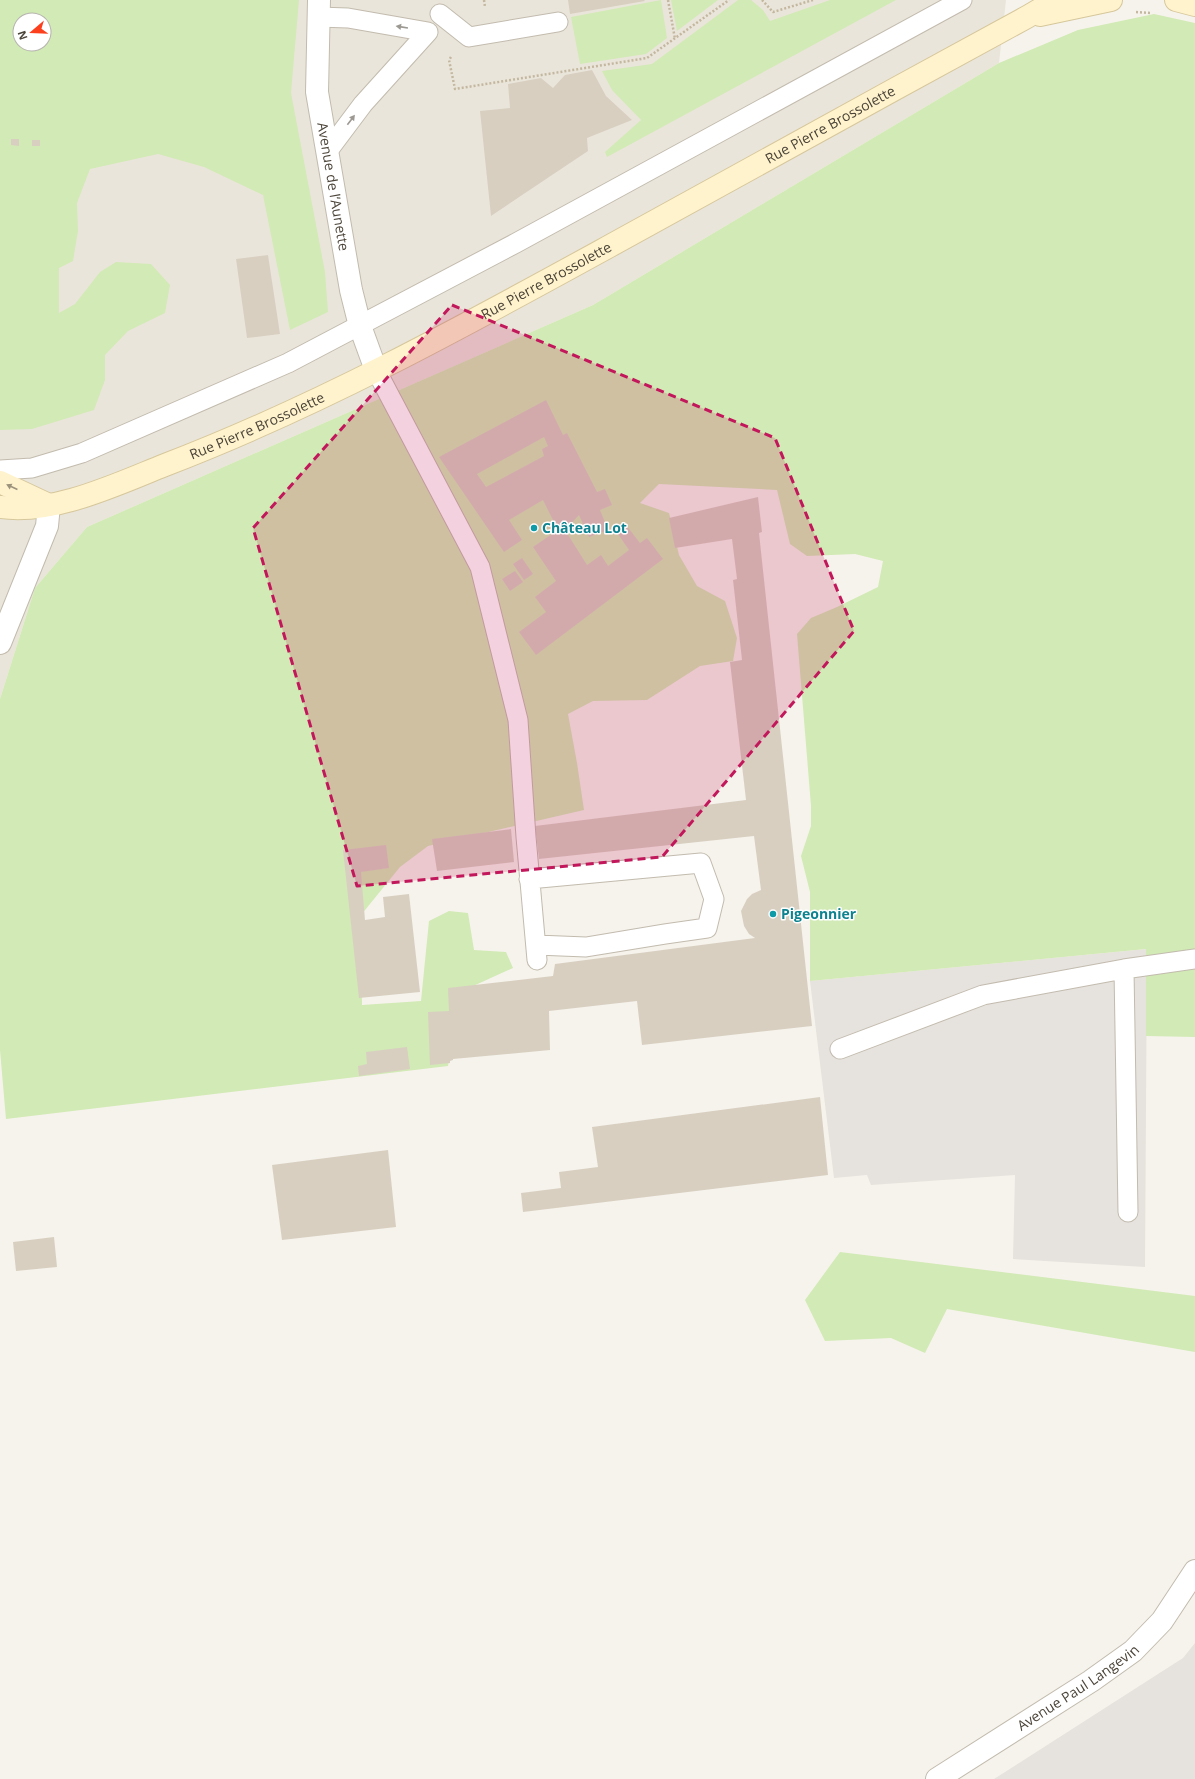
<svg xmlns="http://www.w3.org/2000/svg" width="1195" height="1779" font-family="'Open Sans',sans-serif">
  <rect width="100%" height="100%" fill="#f6f3ec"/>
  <!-- residential -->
  <path fill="#eae5da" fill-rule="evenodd" d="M0,0H1006L999,63L593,305L87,527L35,588L0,699ZM20,20H44V44H20Z"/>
  <!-- industrial -->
  <path fill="#e6e2dd" d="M1147,949L1145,1267L1013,1259L1015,1175L871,1185L867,1175L834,1178L810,981Z
    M1195,1643V1779H994L1183,1658Z"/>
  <!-- green -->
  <path fill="#d2eab5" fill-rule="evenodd" d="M0,0H299L291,93L325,272L328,312L290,330L263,195L204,167L158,154L90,169L77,203L78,231L73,261L59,268V313L75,304L100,272L116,262L151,264L170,285L165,313L128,331L105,355V380L94,410L32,429L0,430ZM20,20H44V44H20Z
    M661,0L667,38L646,54L580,64L571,17Z
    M671,0H718L677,31Z
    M738,0H751L763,10L770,21L830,0H896L607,157L605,152L641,120L612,90L602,71L652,64Z
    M1154,14L1195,23V1037L1146,1036V949L810,981V892L801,856L811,826V806L797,634L811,618L837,607L878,587L883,561L855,554L807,556L790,544L777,490L659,484L640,503L669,513L679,555L697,586L725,601L737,638L733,661L700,666L647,700L593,701L568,714L577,763L584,810L428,846L400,867L361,915L362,1005L421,1001L429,921L449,911L468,913L474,950L506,952L513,968L460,992L448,1066L6,1119L0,1050V699L35,588L87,527L593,305L999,63L1078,30Z
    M840,1252L1195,1296V1352L947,1309L925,1353L891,1338L825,1341L805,1300Z"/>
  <!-- building -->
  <path fill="#d8cfc1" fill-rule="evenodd" d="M568,0H644L645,1L570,14Z
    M592,70L606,96L632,120L587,138L588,151L491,216L480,111L510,108L508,84L541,78L553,88L565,75Z
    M11,139H19V146L11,145Z
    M32,140H40V146H32Z
    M268,255L280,334L247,338L236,259Z
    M546,400L563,435L567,433L597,492L605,489L612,505L600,510L608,530L589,537L579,515L565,530L587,565L601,555L608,566L629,550L616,531L626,525L640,543L647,538L663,559L536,655L519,632L546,612L535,597L556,581L533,547L558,530L543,500L509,520L522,540L504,552L439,457ZM544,437L548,446L542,449L544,456L486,487L477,474Z
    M758,497L762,532L759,533L812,1026L642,1045L637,1001L549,1011L550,1050L453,1059V1060L450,1061V1063L430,1065L428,1012L449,1011L448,988L553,976L555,964L755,938L749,934L744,926L741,911L747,899L752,894L761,890L754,836L539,859L535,826L746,800L730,662L742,660L733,580L737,579L732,539L675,548L669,518Z
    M522,558L533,574L524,580L513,564Z
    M515,571L523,582L510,591L502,579Z
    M511,829L514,862L437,871L432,839Z
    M386,845L389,868L361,872L365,920L385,917L383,897L409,894L420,992L359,998L343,850Z
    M407,1047L410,1069L359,1076L358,1066L367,1064L366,1052Z
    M820,1097L828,1175L523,1212L521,1193L561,1188L559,1172L598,1167L592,1127Z
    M388,1150L396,1227L282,1240L272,1165Z
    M54,1237L57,1267L16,1271L13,1242Z"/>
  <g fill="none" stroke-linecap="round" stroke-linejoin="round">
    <defs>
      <path id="service" d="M440,14L469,37L558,22
        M318,17L348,18L428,32L363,104L327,152
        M376,370L480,567L518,720L526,837L537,960
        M0,470L32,468L82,453L288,363L516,243L962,0
        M529,879L701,863L714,899L707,928L665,934L586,947L536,945
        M1124,969L1128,1212
        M840,1049L983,995L1124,969L1195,959"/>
      <g id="minor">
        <path id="s1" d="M319,0L317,92L351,290L360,326L376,370"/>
        <path d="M0,643L47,526L49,505"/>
        <path id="s2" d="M937,1779L1091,1681L1133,1651L1162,1621L1195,1571"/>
      </g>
      <g id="secondary">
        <path d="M1176,0L1195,5"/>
        <path d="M1040,15L1111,0"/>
        <path d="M0,482L49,505"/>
        <path id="s3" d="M0,507C53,515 117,484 165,465C319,406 464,326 608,247C748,170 887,93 1027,17L1056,0"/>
      </g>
    </defs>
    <!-- service casing -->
    <use href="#service" stroke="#c2bbae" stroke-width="21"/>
    <!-- minor casing -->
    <use href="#minor" stroke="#c2bbae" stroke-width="24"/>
    <!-- secondary casing -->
    <use href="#secondary" stroke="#d6c79b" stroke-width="24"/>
    <!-- path -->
    <path stroke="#c4b79f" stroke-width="2.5" stroke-dasharray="2 2" stroke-linecap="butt" d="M484,0L485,7
      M668,0L675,39
      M762,0L773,12L813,0
      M1136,12L1151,13
      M451,57L449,60L455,89L647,58L729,0"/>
    <!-- service -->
    <use href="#service" stroke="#fff" stroke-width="19"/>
    <!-- minor -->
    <use href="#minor" stroke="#fff" stroke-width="22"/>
    <!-- secondary -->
    <use href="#secondary" stroke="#fff3cd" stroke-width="22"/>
  </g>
  <!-- one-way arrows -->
  <defs><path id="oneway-solid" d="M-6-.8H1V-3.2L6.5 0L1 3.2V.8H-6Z"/></defs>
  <g fill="#9c9892">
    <use href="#oneway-solid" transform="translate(402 27) rotate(-171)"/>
    <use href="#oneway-solid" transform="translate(351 120) rotate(-53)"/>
  </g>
  <use fill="#9c937c" href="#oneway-solid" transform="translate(12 487) rotate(-155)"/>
  <!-- marked area -->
  <path fill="#c2185b" fill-opacity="0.2" stroke="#c2185b" stroke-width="3" stroke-dasharray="8 5" stroke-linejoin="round" d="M452,305L775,438L854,631L662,857L357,886L253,528Z"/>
  <!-- markers -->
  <g fill="#0f9aa8" stroke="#fff" stroke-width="1.5">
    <circle cx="534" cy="528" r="4"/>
    <circle cx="773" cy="914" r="4"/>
  </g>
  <g text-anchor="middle" stroke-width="3" stroke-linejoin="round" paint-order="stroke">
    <!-- street labels -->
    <g font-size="14" fill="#4b4439" stroke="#fff">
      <text dy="5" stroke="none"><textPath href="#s3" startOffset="920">Rue Pierre Brossolette</textPath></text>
      <text dy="5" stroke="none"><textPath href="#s1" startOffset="188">Avenue de l’Aunette</textPath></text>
      <text dy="5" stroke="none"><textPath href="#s3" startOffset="596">Rue Pierre Brossolette</textPath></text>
      <text dy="5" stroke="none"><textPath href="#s3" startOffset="272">Rue Pierre Brossolette</textPath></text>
      <text dy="5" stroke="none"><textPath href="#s2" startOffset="168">Avenue Paul Langevin</textPath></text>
    </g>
    <!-- culture labels -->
    <g font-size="14" font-weight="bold" fill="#0d838f" stroke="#fff" text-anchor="start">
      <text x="542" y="533">Château Lot</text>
      <text x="781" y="919">Pigeonnier</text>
    </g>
  </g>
  <!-- north arrow -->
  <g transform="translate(32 32) rotate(251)"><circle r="19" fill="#ffffff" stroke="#b7b4b0"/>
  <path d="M0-3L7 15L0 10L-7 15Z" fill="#fc3f1d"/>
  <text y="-6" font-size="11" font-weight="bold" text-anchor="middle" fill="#4b4439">N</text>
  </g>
</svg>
